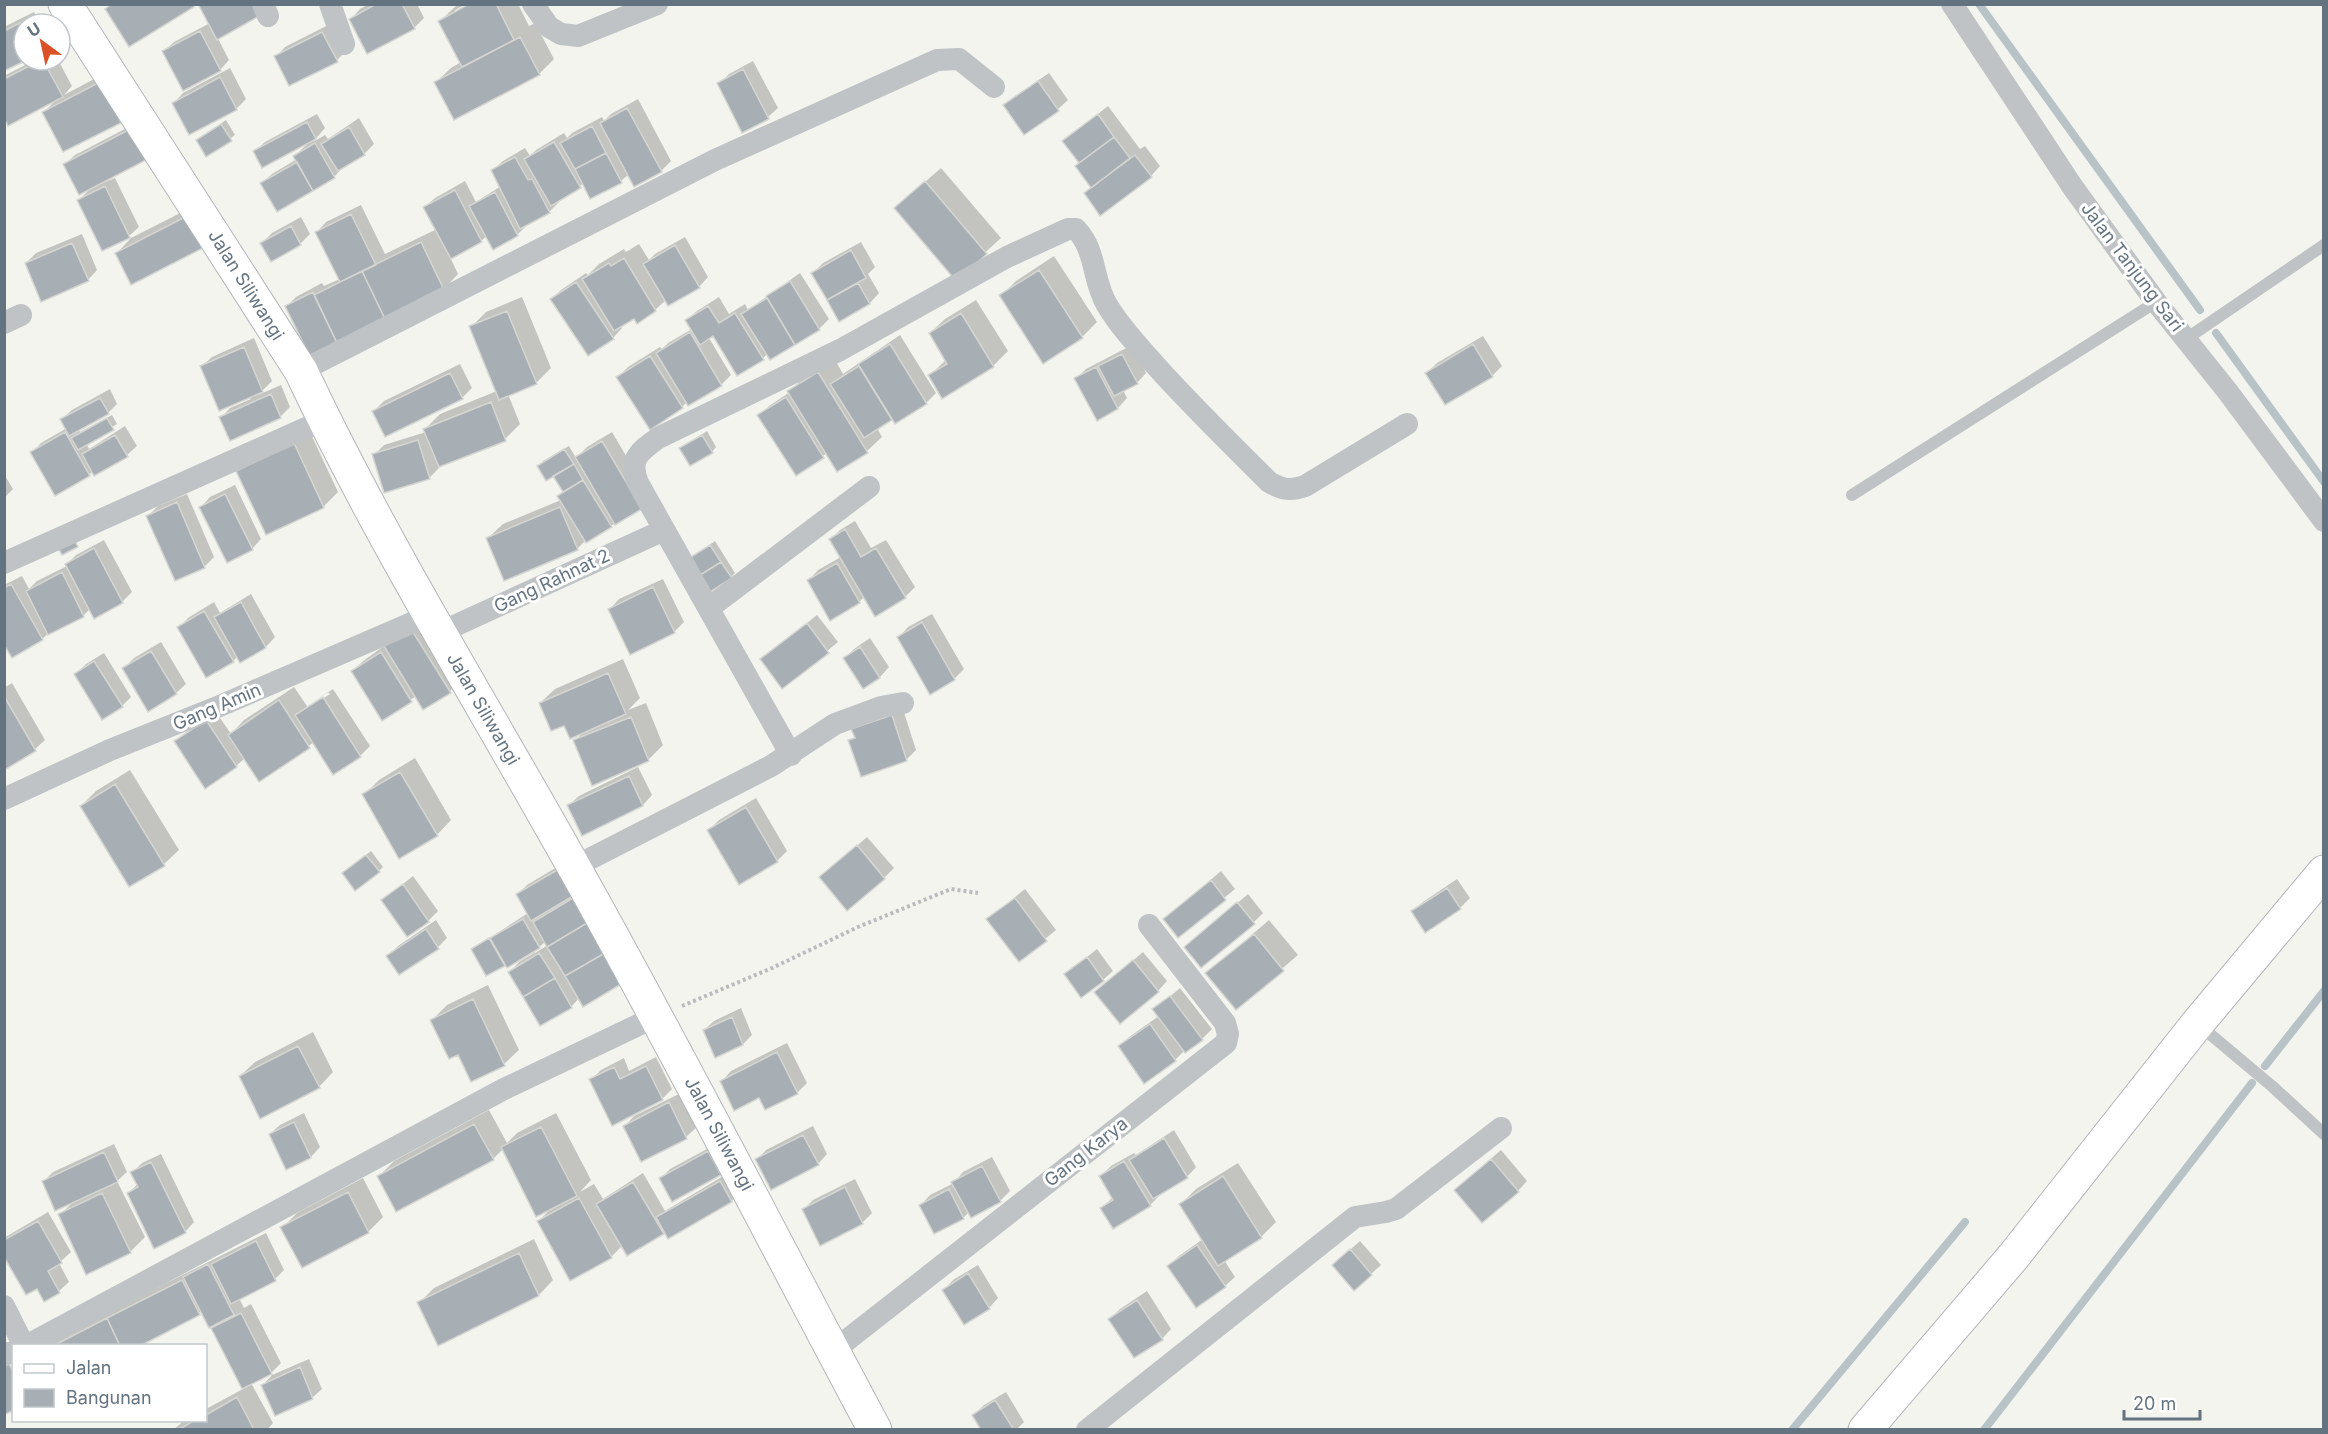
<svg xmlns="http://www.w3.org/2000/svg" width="2328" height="1434" font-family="Inter,sans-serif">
  <rect width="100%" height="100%" fill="#f4f4ef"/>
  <!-- shadow -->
  <path fill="#0003" fill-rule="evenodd" d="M369,4H417L424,18L414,28L351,19L360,9Z
    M458,4H466L455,10V14L473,4H518L529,26L535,23L554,59L539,74L436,82L451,68L461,62L440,21Z
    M34,12L40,24H24V60L4,70V27Z
    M210,23L229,60L220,70L164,51L174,42Z
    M332,23L346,51L337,60L276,57L285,47Z
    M35,60H58L72,86L64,95L115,68L134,107L120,122L44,112L57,99L4,115V76Z
    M753,61L778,108L768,117L743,131L719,84L729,74Z
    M230,68L246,99L236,109L174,103L183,93Z
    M1049,73L1068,100L1058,109L1025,133L1005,105L1015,96Z
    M638,99L671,161L661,171L629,174L621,181L584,183L558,200L559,202L549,212L527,225L517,235L493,248L487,236L481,241L450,257L458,274L444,289L287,306L296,297L322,283L324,286L340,279L317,232L326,222L361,205L385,254L437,229L425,207L435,198L465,181L476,202L501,186L493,170L503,161L525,148L530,156L536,150L564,133L567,138L572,133L602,117L604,121L611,114Z
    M1108,106L1140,149L1145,146L1160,166L1151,176L1092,187L1080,163L1064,141Z
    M317,114L325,128L313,142L325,135L328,139L359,118L374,144L364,154L344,166L334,177L277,210L262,183L272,174L297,159L295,156L309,142L255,151L265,142Z
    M144,119L104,180L105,182L115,178L139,227L129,236L79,200L92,187L65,164L75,155Z
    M226,120L235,135L207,155L197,140Z
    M941,168L1001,238L956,279L911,194Z
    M202,202L132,283L117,253L131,238Z
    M301,217L310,234L300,244L262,243L272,233Z
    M82,234L97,270L88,280L26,263L36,253Z
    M685,237L708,277L699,287L666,300L655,310L634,317L620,326L622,328L613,338L552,299L561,290L586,273L588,275L599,264L624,249L626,252L639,244L649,260L655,254Z
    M861,242L875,267L868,274L879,293L870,303L840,320L813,273L823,263Z
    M1054,256L1097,322L1082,337L1001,296L1016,281Z
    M800,273L829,319L819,329L770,358L767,354L763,358L714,334L709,338L731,375L721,385L688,404L687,402L682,407L618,377L628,367L660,347L662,349L668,343L692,329L687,320L697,311L719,297L729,314L745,304L748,310Z
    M522,297L551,368L536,383L508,394L520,424L505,439L438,466L439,468L429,478L374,455L384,445L426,432L425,429L440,414L497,391L471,327L486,312Z
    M976,300L1008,351L993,366L930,375L947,359L930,333L945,319Z
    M900,335L936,393L926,403L895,422L893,418L877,428L882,437L867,451L838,470L827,453L796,474L759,416L769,406L790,392L804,376L834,358L843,374Z
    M1483,336L1502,366L1492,376L1427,373L1437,363Z
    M254,338L272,381L258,395L281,385L290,407L280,417L231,439L221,418L230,408L251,399L202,366L212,357Z
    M1132,345L1146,373L1137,383L1123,390L1127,398L1118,408L1076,379L1086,369Z
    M460,364L472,388L462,398L374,411L384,401Z
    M110,389L117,404L108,413L78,429L80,432L112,415L117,424L86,443L89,449L125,426L137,446L127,455L93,471L89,475L32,453L41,443L67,428L62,419L72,410Z
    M309,430L338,492L323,507L238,471Z
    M707,431L716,447L712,452L681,448Z
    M612,432L651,498L611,526L586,540L577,549L488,538L503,524L561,500L559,496L564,491L553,474L539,466L543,461L569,446L576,458L587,447Z
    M4,474L13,489L4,498Z
    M235,485L261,539L252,549L201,507L210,497Z
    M187,494L214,557L205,566L176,579L148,516L158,506Z
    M855,521L871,548L886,540L915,587L905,597L865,596L859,602L809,580L818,570L841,557L831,539L840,530Z
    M104,540L132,592L122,602L95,617L90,609L84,615L49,633L42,639L4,642V585L22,576L29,589L37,581L67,566L66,565L76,555Z
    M715,541L735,573L731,577L688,560Z
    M663,579L684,622L674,632L610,609L619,599Z
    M251,594L275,637L266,647L241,661L238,656L233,661L179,628L188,618L214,602L220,613Z
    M932,614L964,669L954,679L899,637L908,627Z
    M817,615L838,642L783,687L762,659Z
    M421,620L459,682L450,691L416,696L383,719L353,671L363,661Z
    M870,638L889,667L880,677L863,687L845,658L854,649Z
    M161,642L186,684L176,693L124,668L134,658Z
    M104,653L131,697L122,706L76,674L86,664Z
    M623,659L640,698L628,710L646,703L663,745L648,760L637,765L652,795L643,805L582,834L569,805L579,796L638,767L637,765L575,741L585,730L565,724L540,703L555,689Z
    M12,683L45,740L35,749L6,767L4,688Z
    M294,687L307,706L333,689L370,746L360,756L334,773L314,742L260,780L245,758L236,766L176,742L186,732L216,712L231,734L244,720ZM328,692L330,694L307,709V706Z
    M902,706L916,750L906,760L850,741Z
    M415,758L451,820L437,835L364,795L379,780Z
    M130,770L179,850L164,864L81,806L96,791Z
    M756,798L787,851L777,861L709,830L719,820Z
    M867,837L894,868L884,878L821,877Z
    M371,851L383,867L379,871L348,869Z
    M567,861L622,982L579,998L572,1006L541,1024L510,972L519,962L534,953L533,951L504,965L473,949L528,913L518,894L527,885ZM546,941L548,945L535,953L534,952Z
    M1221,871L1235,889L1178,936L1165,919Z
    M413,876L438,911L428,921L383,900Z
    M1457,879L1470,898L1460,908L1413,911L1423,902Z
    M1025,889L1056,930L1019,960L988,919Z
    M1248,894L1263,913L1254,922L1186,947Z
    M436,920L447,938L438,947L388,956L398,946Z
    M1269,920L1298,955L1236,1008L1207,973Z
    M1097,949L1113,971L1103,980L1066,974Z
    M1143,952L1167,981L1158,991L1096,992Z
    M488,985L519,1050L504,1064L459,1053L432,1020L447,1005Z
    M1180,988L1212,1029L1202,1039L1185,1050L1175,1060L1120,1047L1129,1037L1159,1016L1154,1010Z
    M741,1008L752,1035L743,1044L704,1030L714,1021Z
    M313,1032L333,1072L319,1087L240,1076L255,1062Z
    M787,1043L807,1083L797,1093L722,1081L731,1071Z
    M656,1057L672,1089L662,1099L591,1080L601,1070L624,1058L629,1071Z
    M679,1094L696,1128L686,1137L642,1160L625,1126L634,1116Z
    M489,1110L507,1143L517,1133L556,1113L591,1180L580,1192L594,1184L603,1199L643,1173L665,1211L730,1172L741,1191L732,1201L669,1237L665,1230L663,1233L622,1246L611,1257L539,1221L552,1207L503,1149L493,1159L379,1176L394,1161Z
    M304,1113L320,1147L311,1157L287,1168L270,1134L280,1125Z
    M813,1126L827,1154L818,1164L757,1160L766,1150Z
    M1174,1130L1196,1167L1187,1177L1159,1193L1160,1195L1150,1205L1114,1227L1102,1208L1112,1198L1101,1176L1111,1166L1134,1153L1136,1155Z
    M718,1143L730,1165L720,1174L661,1178L670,1169Z
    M114,1144L127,1172L117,1181L145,1237L130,1252L60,1215L72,1203L43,1182L53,1172Z
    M1501,1150L1527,1181L1518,1191L1466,1180Z
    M161,1154L194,1222L185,1232L128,1193L138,1184L132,1173L142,1163Z
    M992,1157L1010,1191L1000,1201L971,1216L969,1212L963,1218L921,1205L930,1195L954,1183L963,1172Z
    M1238,1163L1276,1222L1261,1237L1224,1260L1235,1277L1225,1286L1169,1266L1179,1256L1203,1239L1181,1204L1196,1189Z
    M363,1178L383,1217L369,1231L303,1266L282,1228L297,1213Z
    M855,1179L872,1213L862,1223L821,1244L804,1209L813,1200Z
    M48,1212L71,1252L59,1263L69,1282L59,1291L45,1300L38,1287L4,1254V1238Z
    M266,1233L284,1270L275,1279L239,1298L244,1308L251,1304L281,1363L271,1373L251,1383L273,1423L267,1430H173L185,1420H206V1409L243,1389L202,1311L137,1346H41Z
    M534,1239L553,1280L539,1295L439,1344L419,1303L434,1288Z
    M1360,1241L1381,1265L1354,1289L1343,1256Z
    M978,1265L998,1298L989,1308L944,1290L953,1280Z
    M1147,1291L1171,1329L1162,1339L1110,1319L1120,1309Z
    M309,1359L322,1389L312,1398L263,1385L272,1375Z
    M1006,1392L1024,1422L1016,1430H983L974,1415L984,1405Z"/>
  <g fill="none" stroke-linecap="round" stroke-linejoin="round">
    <!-- stream -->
    <path stroke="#b7c3c7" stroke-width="8" d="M1979,4L2200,310
      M2216,333L2324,482
      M2265,1066L2324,991
      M1792,1430L1965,1222
      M1984,1430L2252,1083"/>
  </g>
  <!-- building -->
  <path fill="#a8afb4" stroke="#d5d5d2" stroke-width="1.5" d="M112,4H193L194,7L129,47L105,9Z
    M198,4H254L261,15L217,40Z
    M376,4H402L415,29L367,54L349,19Z
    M469,4H496L514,40L462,67L438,21Z
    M24,21L26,24H24V60H27L4,71V31Z
    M200,31L221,71L183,91L162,51Z
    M322,32L338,62L289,86L274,56Z
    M520,37L540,75L454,120L434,82Z
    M41,60H43L63,97L8,126L4,118V79Z
    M743,69L769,119L742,133L717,83Z
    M220,77L237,110L189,135L172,103Z
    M1038,81L1059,111L1024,135L1003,105Z
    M100,82L121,123L63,152L42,112Z
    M627,108L662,172L634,187L600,123Z
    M1098,114L1114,137L1079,163L1062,141Z
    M307,122L316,139L262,168L253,151Z
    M221,124L232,141L206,157L196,140Z
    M592,126L606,153L575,169L560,143Z
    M134,127L150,158L79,195L63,164Z
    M349,127L365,155L338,171L321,144Z
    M1114,137L1130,158L1091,188L1075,166Z
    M554,142L581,188L551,206L524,159Z
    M315,143L335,178L313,191L293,156Z
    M606,153L622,183L590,199L575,169Z
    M1135,155L1152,177L1100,216L1084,193Z
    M515,157L528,180L532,179L550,213L520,229L491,170Z
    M297,162L313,191L277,212L260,183Z
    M925,181L987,254L956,281L894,208Z
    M105,186L130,238L102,251L77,200Z
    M455,190L482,242L451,259L423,207Z
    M495,192L518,236L493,250L469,206Z
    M351,214L376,265L340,282L315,232Z
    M187,216L203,248L131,285L115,253Z
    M291,226L301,245L271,262L260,243Z
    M421,242L444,290L385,319L362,271Z
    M72,243L89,281L41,302L25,263Z
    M675,245L700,288L668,306L643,264Z
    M851,250L866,278L827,300L811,273Z
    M624,258L656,311L637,324L634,319L614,331L582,279L609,263L611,266Z
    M1039,270L1083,338L1043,364L999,295Z
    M362,271L385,319L337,343L314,295Z
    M790,281L820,330L795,345L766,296Z
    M576,282L614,339L588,356L550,299Z
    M858,283L870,304L839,322L827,300Z
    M313,292L337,343L310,357L285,306Z
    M767,298L795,345L770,360L741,314Z
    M708,306L719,323L735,313L764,360L737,376L713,336L700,345L685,320Z
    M507,311L537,384L499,400L469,326Z
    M961,313L994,367L942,399L928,375L947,364L929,333Z
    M690,332L722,386L688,406L656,353Z
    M890,344L927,404L895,424L858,364Z
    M1473,344L1493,377L1445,405L1425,373Z
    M244,347L263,392L219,411L200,366Z
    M1122,354L1138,384L1114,396L1098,366Z
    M650,356L683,408L650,430L616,377Z
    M859,366L892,420L864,438L830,384Z
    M1096,367L1118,409L1097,421L1074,378Z
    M818,372L868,453L837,472L787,391Z
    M450,373L463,399L385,437L372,411Z
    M271,394L281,418L230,441L219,417Z
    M786,397L824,458L796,476L757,415Z
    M100,398L109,414L69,436L60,419Z
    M491,402L506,441L439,467L423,429Z
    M107,418L114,430L78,450L71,438Z
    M65,432L90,476L55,496L30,452Z
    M115,435L128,457L94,476L82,454Z
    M702,435L713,453L690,466L679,448Z
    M418,440L430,479L384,493L372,454Z
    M602,441L642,509L615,525L575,457Z
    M294,443L324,508L266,535L236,471Z
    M564,449L574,464L546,481L537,466Z
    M574,464L583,480L563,492L553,476Z
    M583,480L612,527L586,543L557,496Z
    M225,494L253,550L227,563L199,507Z
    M177,502L205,568L175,581L146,516Z
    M560,507L578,550L504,581L486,538Z
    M845,529L861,557L876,548L906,598L875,617L829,539Z
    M73,537L78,547L62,555L57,546Z
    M710,545L721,562L697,577L686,560Z
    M94,548L123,603L94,619L65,564Z
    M721,562L732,578L707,594L697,577Z
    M837,563L860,603L830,621L807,580Z
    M62,572L84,617L48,635L26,591Z
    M11,584L43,640L12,658L4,645V588Z
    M653,587L675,633L630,655L608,609Z
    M241,602L266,648L240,663L214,617Z
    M204,611L234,662L206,678L177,627Z
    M922,622L955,680L930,695L897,637Z
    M807,623L829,653L782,689L760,659Z
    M411,629L451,693L423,710L384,646Z
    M860,647L880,678L863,689L843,658Z
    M151,651L177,694L148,712L122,668Z
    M381,652L412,702L382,721L351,671Z
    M94,661L123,707L102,720L74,674Z
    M608,673L626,714L570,739L564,726L551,731L539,703Z
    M4,696L36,751L6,769L4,767Z
    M323,697L361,757L333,775L295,715Z
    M279,700L310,748L259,782L228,735Z
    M892,715L907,761L861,777L848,740L855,738L851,729Z
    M631,717L649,761L592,786L573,740Z
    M206,720L237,767L205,789L174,741Z
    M400,772L438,836L399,859L362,794Z
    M629,776L643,806L582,836L567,805Z
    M115,784L165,866L129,887L80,806Z
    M746,807L778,862L739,885L707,830Z
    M857,845L885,879L847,911L819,877Z
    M366,855L380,872L355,891L342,873Z
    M557,870L573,896L531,921L516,894Z
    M1211,880L1226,900L1178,938L1163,919Z
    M403,884L429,922L407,937L381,900Z
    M1447,888L1461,909L1425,933L1411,911Z
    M573,898L587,923L547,947L533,922Z
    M1015,898L1047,941L1019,962L986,919Z
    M1237,902L1255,924L1201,968L1184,947Z
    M523,919L540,948L507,968L490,938Z
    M587,923L605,953L565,976L547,947Z
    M426,929L439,949L399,975L386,956Z
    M1254,934L1284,971L1236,1010L1205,973Z
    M489,938L505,966L486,976L471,949Z
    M539,953L555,978L523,997L508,972Z
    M605,953L623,983L583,1007L565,976Z
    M1087,957L1104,981L1081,998L1064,974Z
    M1133,960L1159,992L1120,1024L1094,992Z
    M555,978L572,1008L540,1026L523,997Z
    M1170,996L1203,1040L1185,1053L1152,1009Z
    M473,999L505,1066L471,1082L458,1055L449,1059L430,1020Z
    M732,1017L743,1045L715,1058L703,1030Z
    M1150,1024L1176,1061L1144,1084L1118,1046Z
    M298,1046L320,1088L260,1119L239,1076Z
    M777,1052L798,1094L765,1110L759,1098L734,1111L720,1081Z
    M646,1066L663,1100L612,1126L589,1079L614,1067L620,1079Z
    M669,1102L687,1139L641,1162L623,1126Z
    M294,1122L311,1158L286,1170L269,1134Z
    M474,1124L494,1160L396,1212L377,1176Z
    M541,1127L577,1196L536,1217L501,1147Z
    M803,1135L819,1165L771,1190L755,1159Z
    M1164,1138L1188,1178L1153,1199L1129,1160Z
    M708,1151L721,1175L672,1202L659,1178Z
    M104,1152L118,1182L55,1211L42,1181Z
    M1491,1159L1519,1192L1482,1223L1454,1190Z
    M1124,1161L1151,1206L1113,1229L1100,1208L1113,1200L1099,1176Z
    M151,1162L186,1233L154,1249L127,1193L138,1187L130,1172Z
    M982,1166L1001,1202L971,1218L951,1182Z
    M1223,1176L1262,1238L1218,1266L1179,1204Z
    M720,1181L732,1202L668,1239L656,1217Z
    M633,1182L664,1234L627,1256L596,1204Z
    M845,1187L863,1224L820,1246L802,1209Z
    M949,1189L964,1219L934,1234L919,1205Z
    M348,1192L369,1233L302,1268L280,1227Z
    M102,1193L131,1253L86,1275L58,1214Z
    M579,1198L612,1258L570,1281L537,1221Z
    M38,1221L62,1263L48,1271L60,1293L44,1302L37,1289L26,1295L4,1257V1240Z
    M256,1241L276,1281L231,1304L211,1264Z
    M1197,1245L1226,1287L1196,1308L1167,1266Z
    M1350,1249L1372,1275L1354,1291L1332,1265Z
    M519,1253L539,1296L438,1346L417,1302Z
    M208,1264L234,1315L209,1328L183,1277Z
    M968,1273L990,1309L964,1325L942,1290Z
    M182,1280L200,1315L140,1346H120L107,1318Z
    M1137,1300L1163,1340L1134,1358L1108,1319Z
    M241,1313L272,1374L242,1389L211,1328Z
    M107,1318L120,1346H53Z
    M9,1364L14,1372V1410L4,1415V1366Z
    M300,1367L313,1399L275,1416L261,1385Z
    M237,1397L254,1430H178L195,1420H206V1415Z
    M995,1400L1014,1430H981L972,1415Z"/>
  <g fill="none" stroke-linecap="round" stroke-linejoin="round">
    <defs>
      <path id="secondary" d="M65,4L301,371C382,543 483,704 575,869C679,1054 775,1243 875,1430"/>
      <path id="primary" d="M1865,1430L2013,1257L2197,1024L2324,872"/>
    </defs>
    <!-- secondary casing -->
    <use href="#secondary" stroke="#b2b6ba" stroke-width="35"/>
    <!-- primary casing -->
    <use href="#primary" stroke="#b2b6ba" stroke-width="35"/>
    <!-- path -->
    <path stroke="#b9bbbd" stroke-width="4" stroke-dasharray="3 3" stroke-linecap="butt" d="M682,1006L772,968L858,927L951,889L978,893"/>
    <!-- lane -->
    <path stroke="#bfc3c6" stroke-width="12" d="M2186,339L2324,245
      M1852,495L2156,302
      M2198,1024L2273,1087L2324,1134"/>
    <!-- street -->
    <path stroke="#bfc3c6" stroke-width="22" d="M263,4L268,16
      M330,4L344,44
      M533,4L549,27L561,34L578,36L657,4
      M1952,4L2072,186L2156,302L2228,392L2324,521
      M4,323L21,315
      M301,371L715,160L937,60L959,59L994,87
      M4,563L324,420
      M709,608L869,487
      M439,633L664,530
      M791,755L638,483C628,459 640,451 658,438L840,350L1007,257L1068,229H1076C1097,251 1092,280 1107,305C1120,327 1139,347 1156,366C1192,406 1231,444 1269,482C1283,490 1290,491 1305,486L1407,424
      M4,799L110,750L215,708L430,615
      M574,867L771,766L835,724L881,707L903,703
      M4,1306L24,1346
      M26,1346L504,1089L657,1016
      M833,1351L1226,1043L1228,1034L1225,1023L1149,925
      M4,1355L14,1351
      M1087,1430L1355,1217L1386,1212L1396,1209L1501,1128"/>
    <!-- secondary -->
    <use href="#secondary" stroke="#fff" stroke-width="33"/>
    <!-- primary -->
    <use href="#primary" stroke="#fff" stroke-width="33"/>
  </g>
  <g text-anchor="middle" stroke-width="6" stroke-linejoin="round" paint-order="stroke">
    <!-- street labels -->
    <g font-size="18" fill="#647380" stroke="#fff">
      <text transform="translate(2132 267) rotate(53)" y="6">Jalan Tanjung Sari</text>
      <text transform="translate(246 285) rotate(58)" y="6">Jalan Siliwangi</text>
      <text transform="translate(552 581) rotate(-25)" y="6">Gang Rahnat 2</text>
      <text transform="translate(217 707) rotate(-23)" y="6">Gang Amin</text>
      <text transform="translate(483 709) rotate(60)" y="6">Jalan Siliwangi</text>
      <text transform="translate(719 1134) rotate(62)" y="6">Jalan Siliwangi</text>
      <text transform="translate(1086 1152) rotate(-38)" y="6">Gang Karya</text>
    </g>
  </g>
  <!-- border -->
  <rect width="2328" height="1434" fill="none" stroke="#647380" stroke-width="12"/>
  <!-- legend -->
  <rect x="12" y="1344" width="195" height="78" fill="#ffffff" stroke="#c1c7cc" stroke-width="1.5"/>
  <rect x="24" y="1364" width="30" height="9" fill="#ffffff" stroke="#c1c7cc" stroke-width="1.5"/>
  <text x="66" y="1374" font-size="18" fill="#647380">Jalan</text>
  <rect x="24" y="1389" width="30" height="18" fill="#a8afb4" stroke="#c1c7cc" stroke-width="1.5"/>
  <text x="66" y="1404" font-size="18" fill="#647380">Bangunan</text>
  <!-- north arrow -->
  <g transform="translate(42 42) rotate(327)"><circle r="28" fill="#ffffff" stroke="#c1c7cc" stroke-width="1.5"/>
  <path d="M0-4.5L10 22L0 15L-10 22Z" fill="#dc5027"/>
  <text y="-9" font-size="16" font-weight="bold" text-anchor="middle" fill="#647380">U</text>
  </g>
  <!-- scale -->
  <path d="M2124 1410v9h76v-9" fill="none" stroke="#647380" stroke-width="3"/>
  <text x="2133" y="1410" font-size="18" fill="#647380" stroke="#ffffff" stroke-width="4.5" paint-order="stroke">20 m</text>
</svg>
